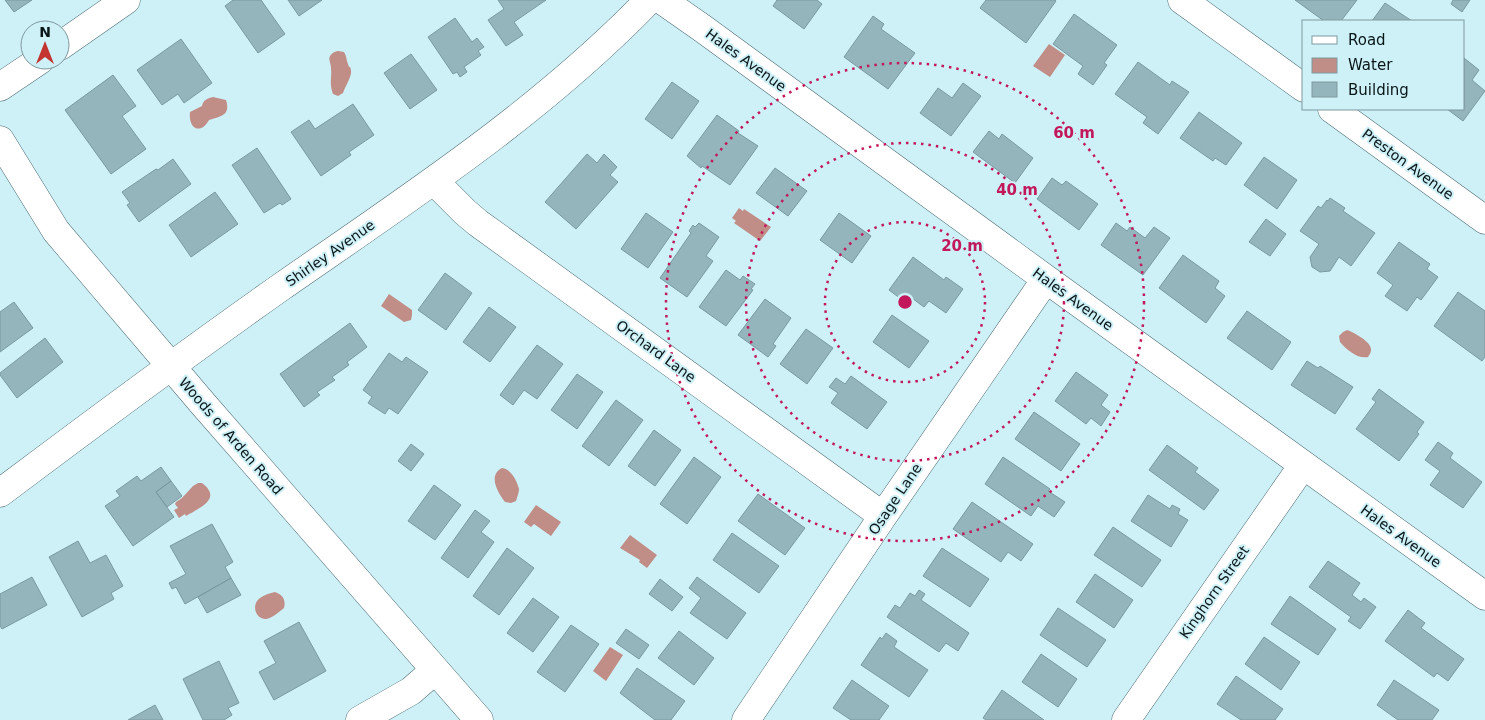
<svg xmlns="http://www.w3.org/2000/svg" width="1485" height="720" font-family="'DejaVu Sans',sans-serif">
  <rect width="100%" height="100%" fill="#cef0f7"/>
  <!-- water -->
  <path fill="#c08d87" d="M1049,44L1065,55L1050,77L1033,66Z
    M338,51L344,52C347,57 346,59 348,64C350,71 350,63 351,71C352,76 345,87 343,93L338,96L333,94C329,83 332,78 331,68C331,63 328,60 330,56C333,52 334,52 338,51Z
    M213,97L226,100C231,116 220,116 209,120C201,135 188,129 190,112L202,106C203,100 208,98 213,97Z
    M739,208L743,211L744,209L771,227L760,241L734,223L736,221L732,218Z
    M389,294L412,310V315L411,320L404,322L381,306Z
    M1347,330C1353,332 1372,342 1371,350C1371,353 1369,355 1368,357C1357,359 1347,350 1340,342L1339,336L1343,332Z
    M502,468C511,469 517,481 519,489C519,493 517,497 516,501L511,503L505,502C497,492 488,475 502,468Z
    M198,483H202C223,499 199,508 186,516L185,514L179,518L174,510L178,508L175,504L176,502L182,498L193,486Z
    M536,505L561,522L551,536L534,524L531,527L524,522Z
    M630,535L657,555L647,568L639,562L640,560L620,548Z
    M275,592C283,595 286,600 284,608C279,612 272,618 266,619C255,619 251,604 260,598C264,595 270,593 275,592Z
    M610,647L623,655L606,681L593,671Z"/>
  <!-- building -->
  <path fill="#95b5bc" stroke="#7a9aa1" d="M5,0H32L14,12Z
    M233,0H261L285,34L258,53L225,6Z
    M288,0H322L299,16Z
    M498,0H546L514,22L523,35L506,46L488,20L504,9Z
    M777,0H817L822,4L804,29L773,6Z
    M986,0H1055L1056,1L1026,43L980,8Z
    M1295,0H1357L1341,21H1324Z
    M1453,0H1470L1462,12L1451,4Z
    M1385,3L1412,21H1372Z
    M1074,14L1117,45L1104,63L1107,65L1093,85L1078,74L1083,66L1053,44Z
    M873,16L884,24L881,29L915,53L888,89L844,57Z
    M455,18L472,42L477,38L484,47L478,51L481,55L464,67L467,72L460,77L457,72L453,74L428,37Z
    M181,39L212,83L184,103L178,94L162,105L137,70Z
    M411,54L437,90L410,109L384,73Z
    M1464,58L1479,70L1472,80L1485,91L1463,121L1447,109H1464Z
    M1138,62L1170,85L1172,81L1189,92L1158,134L1143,123L1147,117L1115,94Z
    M113,75L136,106L122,116L146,149L111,174L65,110Z
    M672,82L699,101L672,139L645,119Z
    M963,83L981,96L951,136L920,113L938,88L952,98Z
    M353,104L374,135L349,152L351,155L321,176L291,132L309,120L315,129Z
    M1199,112L1242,143L1226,165L1215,158L1213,161L1180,138Z
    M717,115L739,131L738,133L758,146L730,185L702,166L701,168L687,156Z
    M989,131L999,139L1002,134L1033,158L1015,183L973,152Z
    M257,148L291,199L282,205L280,203L264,213L232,165Z
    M587,154L597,163L604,154L617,167L610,175L618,182L576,229L545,202Z
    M1264,157L1297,180L1277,209L1244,185Z
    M173,159L191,184L139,222L127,205L130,203L122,192L156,169L158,170Z
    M775,168L807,191L788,216L756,193Z
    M1052,178L1062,185L1066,181L1098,204L1079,230L1037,199Z
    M215,192L238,224L191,257L169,225Z
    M1330,198L1345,208L1343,211L1375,233L1351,266L1339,257L1330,271L1320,272L1312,267L1310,257L1319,244L1300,231L1318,206L1321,208L1327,200L1328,201Z
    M646,213L673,232L648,268L621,249Z
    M839,213L871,236L852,263L820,240Z
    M1266,219L1286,234L1270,256L1249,242Z
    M699,223L719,237L706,256L713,261L687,297L660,278L691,233L689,231L693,225L695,227Z
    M1116,223L1127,231L1130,227L1145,238L1154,227L1170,238L1143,275L1101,245Z
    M1399,242L1430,264L1427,269L1438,277L1421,300L1417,297L1407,311L1385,296L1393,285L1377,273Z
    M1183,255L1219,281L1215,288L1225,296L1206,323L1159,288Z
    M913,257L944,280L946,277L963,289L946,313L929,301L924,307L905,293L901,299L889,290Z
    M726,270L740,280L743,276L755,284L751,289L753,290L726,326L699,307Z
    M445,273L472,293L446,330L418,310Z
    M1458,292L1485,311V357L1482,361L1434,326Z
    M765,299L791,318L773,344L776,346L768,357L738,335Z
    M14,302L33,328L0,352V312Z
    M489,307L516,327L490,362L463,342Z
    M1247,311L1291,342L1272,370L1227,338Z
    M892,315L929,341L909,368L873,342Z
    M350,323L367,347L347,362L349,365L332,377L335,380L317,392L320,395L304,407L280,374Z
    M806,329L833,348L807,384L780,364Z
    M45,338L63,362L17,398L0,375V373Z
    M537,345L563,364L537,399L524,390L513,405L500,395Z
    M389,353L402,362L406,357L428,372L398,414L389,408L385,414L368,403L372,397L363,390Z
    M1307,361L1318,368L1320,366L1353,387L1335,414L1291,385Z
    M1076,372L1108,395L1101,405L1110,412L1101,426L1091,418L1086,424L1055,401Z
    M577,374L603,392L577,429L551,410Z
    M851,376L887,402L867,429L831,403L838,393L829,387L836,378L845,384Z
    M1379,389L1424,422L1417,432L1419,434L1399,461L1356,429L1376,402L1372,399Z
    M616,400L643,420L609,466L582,446Z
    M1034,412L1080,444L1061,471L1015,439Z
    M654,430L681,450L655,486L628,466Z
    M1438,442L1453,453L1450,458L1482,482L1463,508L1430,485L1440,471L1425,460Z
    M411,444L424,454L411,471L398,461Z
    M1167,445L1198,468L1195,472L1219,490L1204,510L1149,470Z
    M694,457L721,477L687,524L660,504Z
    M1003,457L1050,489L1048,491L1065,502L1054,517L1038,506L1031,516L985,484Z
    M161,467L171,481L156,492L174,517L133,546L105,506L120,496L116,491L137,476L141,481Z
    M171,481L182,496L167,507L156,492Z
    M434,485L461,505L435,540L408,521Z
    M758,494L805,528L785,555L738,521Z
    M1148,495L1170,509L1172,505L1180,509L1178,514L1188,520L1171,547L1131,521Z
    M972,502L1033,544L1021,561L1008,552L1001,562L953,529Z
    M475,510L490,521L481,532L494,542L468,578L441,558Z
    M212,524L233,562L225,567L231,578L185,604L176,587L172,589L169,583L186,574L170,546Z
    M1113,527L1161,560L1142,587L1094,555Z
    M732,533L779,566L759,593L713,560Z
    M78,541L90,563L106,555L123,586L111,593L114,599L82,617L49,557Z
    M507,548L534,568L499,615L473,596Z
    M942,548L989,579L970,607L923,576Z
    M1328,561L1360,583L1352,595L1361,602L1364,598L1376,607L1360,629L1348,621L1351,617L1309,587Z
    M1095,574L1133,600L1114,628L1076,602Z
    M32,577L47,605L2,629L0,626V594Z
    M697,577L746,613L727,639L690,613L701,598L689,588Z
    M231,578L241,595L207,613L198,597Z
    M660,579L683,597L672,611L649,594Z
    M919,590L925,594L921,600L969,633L958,651L946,643L939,652L887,617L895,605L900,608L910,593L915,596Z
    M1290,596L1336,629L1318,655L1271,624Z
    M533,598L559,617L533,652L507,633Z
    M1058,608L1106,640L1087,667L1040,635Z
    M1408,610L1425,623L1421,628L1464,659L1448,681L1437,673L1434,677L1385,641Z
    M299,622L326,671L274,700L259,672L276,663L264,641Z
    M571,625L599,644L565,692L537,672Z
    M626,629L649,645L639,659L616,643Z
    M679,631L714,658L694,685L658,658Z
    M886,633L897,641L894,647L928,670L909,697L861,665L880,637L882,639Z
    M1264,637L1300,662L1281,690L1245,664Z
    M1041,654L1077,679L1058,707L1022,682Z
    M219,661L239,703L228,708L232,715L224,720H203L183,679Z
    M637,668L685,701L671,720H655L620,693Z
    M1236,676L1283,709L1275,720H1241L1217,704Z
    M852,680L889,706L879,720H851L833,708Z
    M1394,680L1439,710L1432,720H1398L1377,705Z
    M1002,690L1044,720H986L983,718Z
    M155,705L163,720H128Z"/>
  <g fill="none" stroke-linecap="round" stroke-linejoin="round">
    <defs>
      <path id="minor" d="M662,0L702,28L1046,279L1485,596
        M1182,0L1304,88
        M60,46L126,0
        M0,87L40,60
        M1332,109L1485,220
        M0,140L56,231L204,405L479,720
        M434,181L465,212L478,223L883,516
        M0,493C93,423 186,354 281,287C409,198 541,112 649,0
        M360,720L411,691L435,670
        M746,720L883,516L1046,279
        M1126,720L1303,465"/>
    </defs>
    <!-- minor casing -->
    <use href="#minor" stroke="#527077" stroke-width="29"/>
    <!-- minor -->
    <use href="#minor" stroke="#fff" stroke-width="28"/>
  </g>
  <!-- distance rings -->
  <g fill="none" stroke="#c2185b" stroke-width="2.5" stroke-dasharray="2.5 5">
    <circle cx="905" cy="302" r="80"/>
    <circle cx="905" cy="302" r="159"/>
    <circle cx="905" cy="302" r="239"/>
  </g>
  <g text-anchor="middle" stroke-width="4" stroke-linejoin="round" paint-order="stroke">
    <!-- street labels -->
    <g font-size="14" fill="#091618" stroke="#cef0f7">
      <text transform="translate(746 60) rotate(36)" y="5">Hales Avenue</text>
      <text transform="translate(1408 164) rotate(36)" y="5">Preston Avenue</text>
      <text transform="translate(330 253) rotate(-35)" y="5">Shirley Avenue</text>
      <text transform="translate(1073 299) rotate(36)" y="5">Hales Avenue</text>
      <text transform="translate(656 351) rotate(36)" y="5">Orchard Lane</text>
      <text transform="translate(231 436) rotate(49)" y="5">Woods of Arden Road</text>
      <text transform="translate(895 499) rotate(-56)" y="5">Osage Lane</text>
      <text transform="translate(1401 536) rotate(36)" y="5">Hales Avenue</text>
      <text transform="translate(1214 592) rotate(-55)" y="5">Kinghorn Street</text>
    </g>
  </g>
  <circle cx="905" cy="302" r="8" fill="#c2185b" stroke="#cef0f7" stroke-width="2.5"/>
  <g font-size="15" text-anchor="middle" font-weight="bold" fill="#c2185b" stroke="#cef0f7" stroke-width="4" stroke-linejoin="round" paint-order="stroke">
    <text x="1074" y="138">60 m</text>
    <text x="1017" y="195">40 m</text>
    <text x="962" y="251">20 m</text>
  </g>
  <!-- legend -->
  <rect x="1302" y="20" width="162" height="90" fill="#cef0f7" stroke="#7f999e"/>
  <rect x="1312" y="36" width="25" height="8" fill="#ffffff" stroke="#7f999e"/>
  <text x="1348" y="45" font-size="15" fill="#091618">Road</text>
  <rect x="1312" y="58" width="25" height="15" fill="#c08d87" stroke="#7f999e"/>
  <text x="1348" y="70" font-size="15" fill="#091618">Water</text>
  <rect x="1312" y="82" width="25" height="15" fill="#95b5bc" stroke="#7f999e"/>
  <text x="1348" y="95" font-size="15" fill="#091618">Building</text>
  <!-- north arrow -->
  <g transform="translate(45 45)"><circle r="24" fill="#cef0f7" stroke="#7f999e"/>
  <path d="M0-4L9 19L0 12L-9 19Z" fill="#c43532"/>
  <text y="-8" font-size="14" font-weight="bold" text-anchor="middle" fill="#091618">N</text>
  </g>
</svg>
